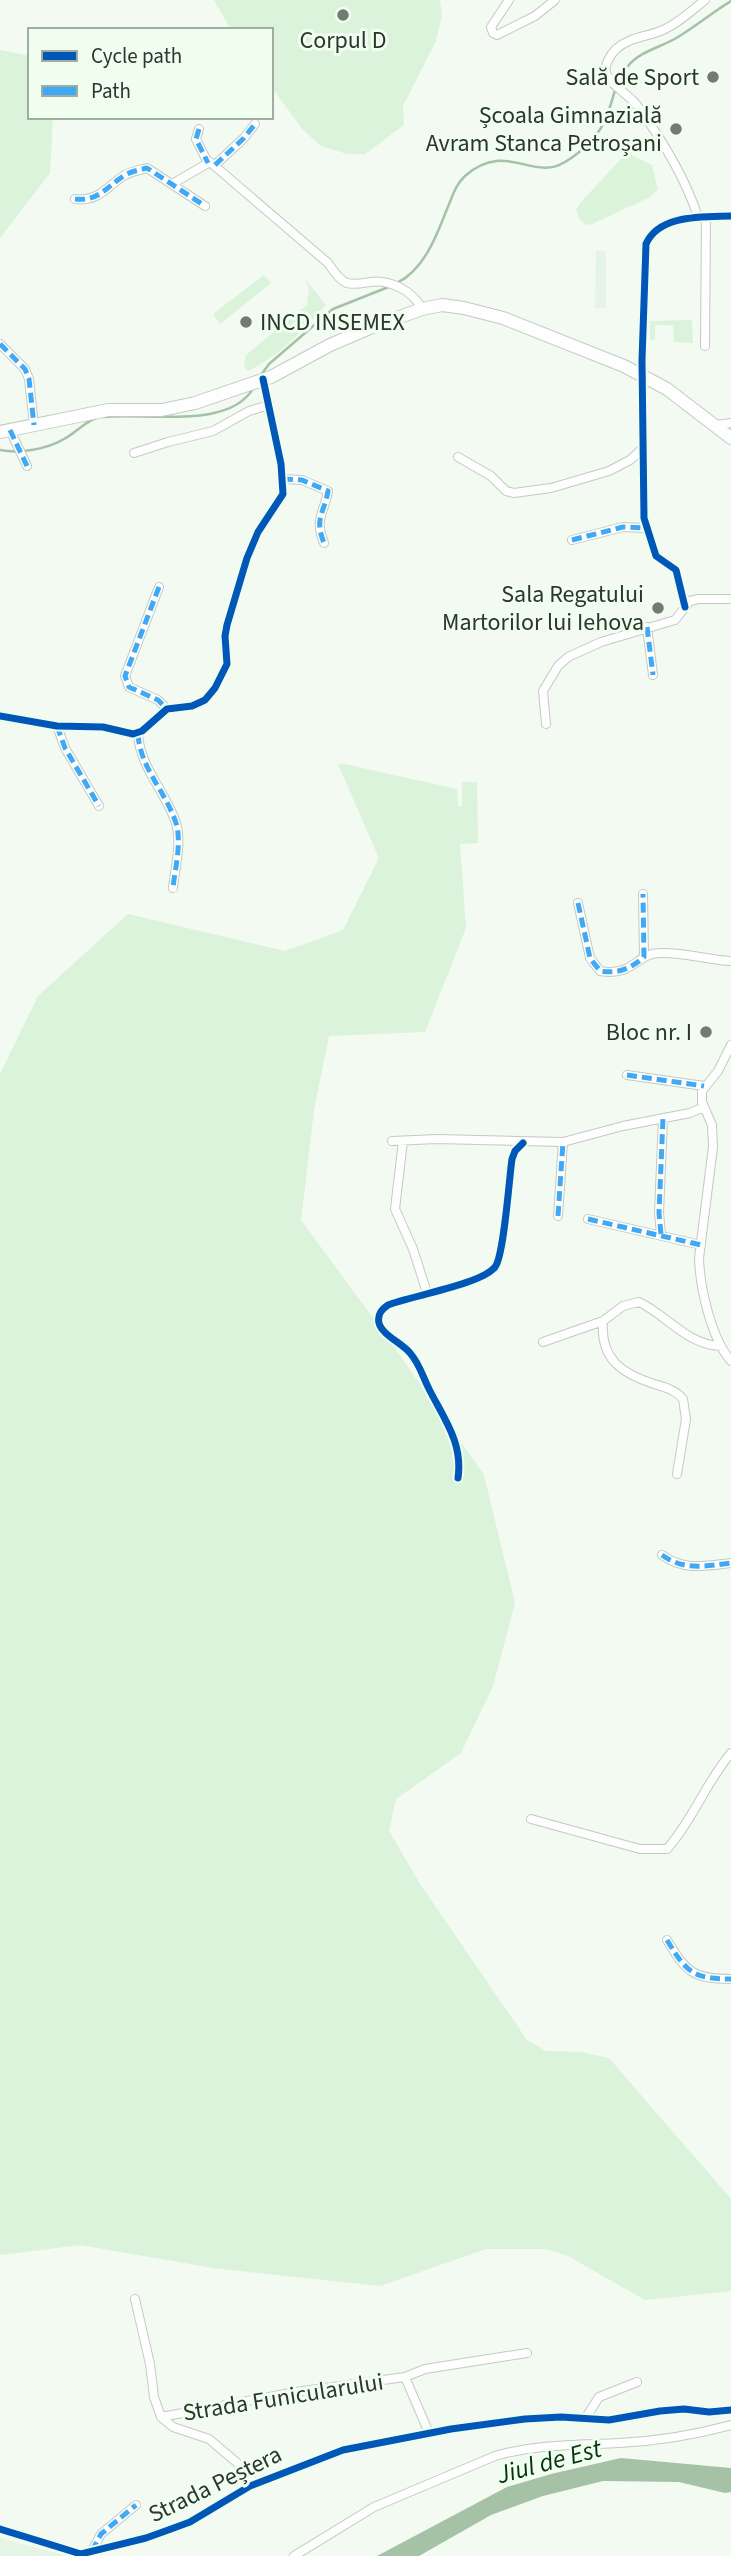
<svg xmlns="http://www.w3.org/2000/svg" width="731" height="2556" font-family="'Source Sans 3',sans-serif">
  <rect width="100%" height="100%" fill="#f2faf2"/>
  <!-- built -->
  <path fill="#e5f4e5" d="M596,251H606V308H595Z
    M0,2538L67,2556H0Z"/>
  <!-- green -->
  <path fill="#daf3da" d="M214,0H440L442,16L436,41L403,106L404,125L365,154H347L321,146L302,129L271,86V30H231Z
    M0,50L30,56V117H53L50,173L0,238Z
    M631,155L652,165L658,190L648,198L592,224L586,225L579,219L576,210L580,203L622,158Z
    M264,275L271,283L220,324L213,314Z
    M305,279L326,305C304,329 278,358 247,371L244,365L246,355L307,305L309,289Z
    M692,320L693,343L674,342L673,325H655V340H650V321Z
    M338,764H344L457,789L458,806H462V782H477L478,843L460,844L466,928L425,1032L329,1036L314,1110L301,1220L379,1326L484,1475L515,1603L493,1686L461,1753L396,1799L389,1831L420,1884L527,2040L546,2051L580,2052L609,2058L731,2199V2291L645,2300L568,2256L546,2249H486L380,2286L213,2268L80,2245L0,2255V1074L38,996L128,914L285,951L343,930L379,858Z"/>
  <!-- water -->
  <path fill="#a5c1a6" d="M621,2458L731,2468V2492L725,2493L679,2482L603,2481L543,2496L491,2515L419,2556H377L507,2487L551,2474Z"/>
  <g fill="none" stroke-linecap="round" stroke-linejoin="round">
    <!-- stream -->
    <path stroke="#a5c1a6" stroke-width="2.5" d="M397,283C424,270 437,235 447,209C452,198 455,185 465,176C506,140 533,182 565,162C582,152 601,134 607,115C614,98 615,81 628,66C640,51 662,47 678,37C696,26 713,12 731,1
      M261,375L269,364L333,309L391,286
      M103,417C144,412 230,431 254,387
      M0,450C20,454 47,449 64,439C76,433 83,423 96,418"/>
    <defs>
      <path id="minor" d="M509,0L491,27L493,33L497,35L535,16L555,0
        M199,129L196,139L208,163
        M215,165L244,138L255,124
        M172,184L210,162L328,263C333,270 339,280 347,283C355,285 363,283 370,282C390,279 413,291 422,309
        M75,199C99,202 107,186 125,175C132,171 140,170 147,168L205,206
        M698,217C685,177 661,138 636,104C628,94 610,85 606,73C604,65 610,55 616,49C631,36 649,37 665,29C680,22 692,10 705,0
        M0,344L25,369L29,379L34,425
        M705,346L706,217
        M715,425L731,423
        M10,430L27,466
        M134,453L168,442L213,431L249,411L269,405
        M458,457L491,476L506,491L514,493L551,488L609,471L630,460L642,449
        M283,479L302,480L328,491C324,514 314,518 324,543
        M572,540L623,527L646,528
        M159,587L125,676L129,687L158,700L167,709
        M685,607L676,570L656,556L644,518L642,360L646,244C659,214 704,217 731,216
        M647,627L653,675
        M0,716L57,726L103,727L133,734L142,731L167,709L192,706L205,700L215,688L227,664L225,636L227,625L247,558L258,532L283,494L281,464L263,379
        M546,724L543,691L558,666L568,657L601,642L675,620L690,601L699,599H731
        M57,726L65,748L99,806
        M138,734C140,768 166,792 176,823C182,843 175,868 173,888
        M643,894L644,957
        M578,903L590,958L600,971C634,977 636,953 660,953C684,952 707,960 731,961
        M731,1045L718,1071L702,1091V1102L712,1125L713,1147L699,1258C700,1288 711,1338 731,1361
        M627,1075L704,1086
        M392,1141L437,1139L563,1142L623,1126L690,1113L704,1107
        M403,1141L395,1209L413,1249L427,1293
        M558,1216L563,1142
        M588,1219L701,1245
        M661,1234L659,1213L663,1118
        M603,1321C600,1359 621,1373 654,1384C664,1387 676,1390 683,1399L686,1419L677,1474
        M543,1342L603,1321L623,1306L639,1302C668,1316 687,1345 721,1346
        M458,1478C463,1444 445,1420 430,1391C423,1378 420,1364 410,1353C402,1343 382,1335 379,1323C377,1314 382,1309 388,1305C411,1296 482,1284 495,1267C504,1256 509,1179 512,1159L515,1151L523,1143
        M662,1555C684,1571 705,1566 731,1563
        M531,1819L640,1849H667C693,1820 706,1782 731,1753
        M667,1940C686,1972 693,1979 731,1979
        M135,2299L150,2364L154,2397L161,2417L173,2427L209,2439L242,2467L255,2484
        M405,2377L429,2433
        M161,2417L296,2392L405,2377L425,2369L527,2353
        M585,2419L599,2397L637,2382
        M0,2529L81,2554L146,2538L171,2529L190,2522L250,2486L343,2450L451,2429L525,2419L561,2417L609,2420L660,2411L684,2409L709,2412L731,2410
        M92,2551L101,2534L136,2505
        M294,2556L374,2507L495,2456C536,2444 577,2445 619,2443C657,2441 694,2435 731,2425"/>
      <path id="primary" d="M0,432L108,410H162L195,403L271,377L330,345L372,327L422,309L442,305L464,308L503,318L624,366L667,389L731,438"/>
    </defs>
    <!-- minor casing -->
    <use href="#minor" stroke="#c3cac3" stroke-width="10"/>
    <!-- primary casing -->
    <use href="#primary" stroke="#c3cac3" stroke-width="14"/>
    <!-- minor -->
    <use href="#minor" stroke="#fdfefd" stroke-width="8"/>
    <!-- primary -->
    <use href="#primary" stroke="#fdfefd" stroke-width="12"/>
    <!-- quiet -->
    <path stroke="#3fa9f5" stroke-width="5" stroke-dasharray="10 5" stroke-linecap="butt" d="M199,129L196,139L208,163
      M215,165L244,138L255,124
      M75,199C99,202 107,186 125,175C132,171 140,170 147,168L205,206
      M0,344L25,369L29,379L34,425
      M10,430L27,466
      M283,479L302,480L328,491C324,514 314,518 324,543
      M572,540L623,527L646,528
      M159,587L125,676L129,687L158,700L167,709
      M647,627L653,675
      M57,726L65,748L99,806
      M138,734C140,768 166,792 176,823C182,843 175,868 173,888
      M578,903L590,958L600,971C618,974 630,969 644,957L643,894
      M627,1075L704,1086
      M558,1216L563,1142
      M588,1219L701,1245
      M661,1234L659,1213L663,1118
      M662,1555C684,1571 705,1566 731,1563
      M667,1940C686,1972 693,1979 731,1979
      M92,2551L101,2534L136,2505"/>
    <defs>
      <path id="cycleway" d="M685,607L676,570L656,556L644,518L642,360L646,244C659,214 704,217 731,216
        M0,716L57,726L103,727L133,734L142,731L167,709L192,706L205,700L215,688L227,664L225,636L227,625L247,558L258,532L283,494L281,464L263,379
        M458,1478C463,1444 445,1420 430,1391C423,1378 420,1364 410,1353C402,1343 382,1335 379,1323C377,1314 382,1309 388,1305C411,1296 482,1284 495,1267C504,1256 509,1179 512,1159L515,1151L523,1143
        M0,2529L81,2554L146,2538L171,2529L190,2522L250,2486L343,2450L451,2429L525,2419L561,2417L609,2420L660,2411L684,2409L709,2412L731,2410"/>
    </defs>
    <!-- cycleway casing -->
    <use href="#cycleway" stroke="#effeef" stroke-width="11"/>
    <!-- cycleway -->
    <use href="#cycleway" stroke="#0057b8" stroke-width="7"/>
  </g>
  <!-- markers -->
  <g fill="#737973" stroke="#effeef" stroke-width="2.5">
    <circle cx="343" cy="15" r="7"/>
    <circle cx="713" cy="77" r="7"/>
    <circle cx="676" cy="129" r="7"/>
    <circle cx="246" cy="322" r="7"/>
    <circle cx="658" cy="608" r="7"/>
    <circle cx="706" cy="1032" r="7"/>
  </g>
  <g text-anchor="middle" stroke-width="6" stroke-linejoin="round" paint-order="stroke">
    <!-- poi labels -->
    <g font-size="24" fill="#2e342e" stroke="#effeef" text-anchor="end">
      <text x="343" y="48" text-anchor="middle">Corpul D</text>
      <text x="699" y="85">Sală de Sport</text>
      <text x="662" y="123">Școala Gimnazială<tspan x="662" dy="28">Avram Stanca Petroșani</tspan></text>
      <text x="260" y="330" text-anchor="start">INCD INSEMEX</text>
      <text x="644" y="602">Sala Regatului<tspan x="644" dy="28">Martorilor lui Iehova</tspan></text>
      <text x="692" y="1040">Bloc nr. I</text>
    </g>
    <!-- street labels -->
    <g font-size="24" fill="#2e342e" stroke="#effeef">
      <text transform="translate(283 2397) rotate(-9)" y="8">Strada Funicularului</text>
      <text transform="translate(215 2484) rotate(-26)" y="8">Strada Peștera</text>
    </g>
    <!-- water labels -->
    <g font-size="26" font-style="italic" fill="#08330f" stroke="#effeef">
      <text transform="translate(549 2461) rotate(-15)" y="9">Jiul de Est</text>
    </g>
  </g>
  <!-- legend -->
  <rect x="28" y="28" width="245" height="91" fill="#effeef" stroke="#a2ada2" stroke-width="2"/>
  <rect x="42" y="51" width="35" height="10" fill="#0057b8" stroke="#a2ada2" stroke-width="2"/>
  <text x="91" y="63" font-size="21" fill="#2e342e">Cycle path</text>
  <rect x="42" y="86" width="35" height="10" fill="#3fa9f5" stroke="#a2ada2" stroke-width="2"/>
  <text x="91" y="98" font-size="21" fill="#2e342e">Path</text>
</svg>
